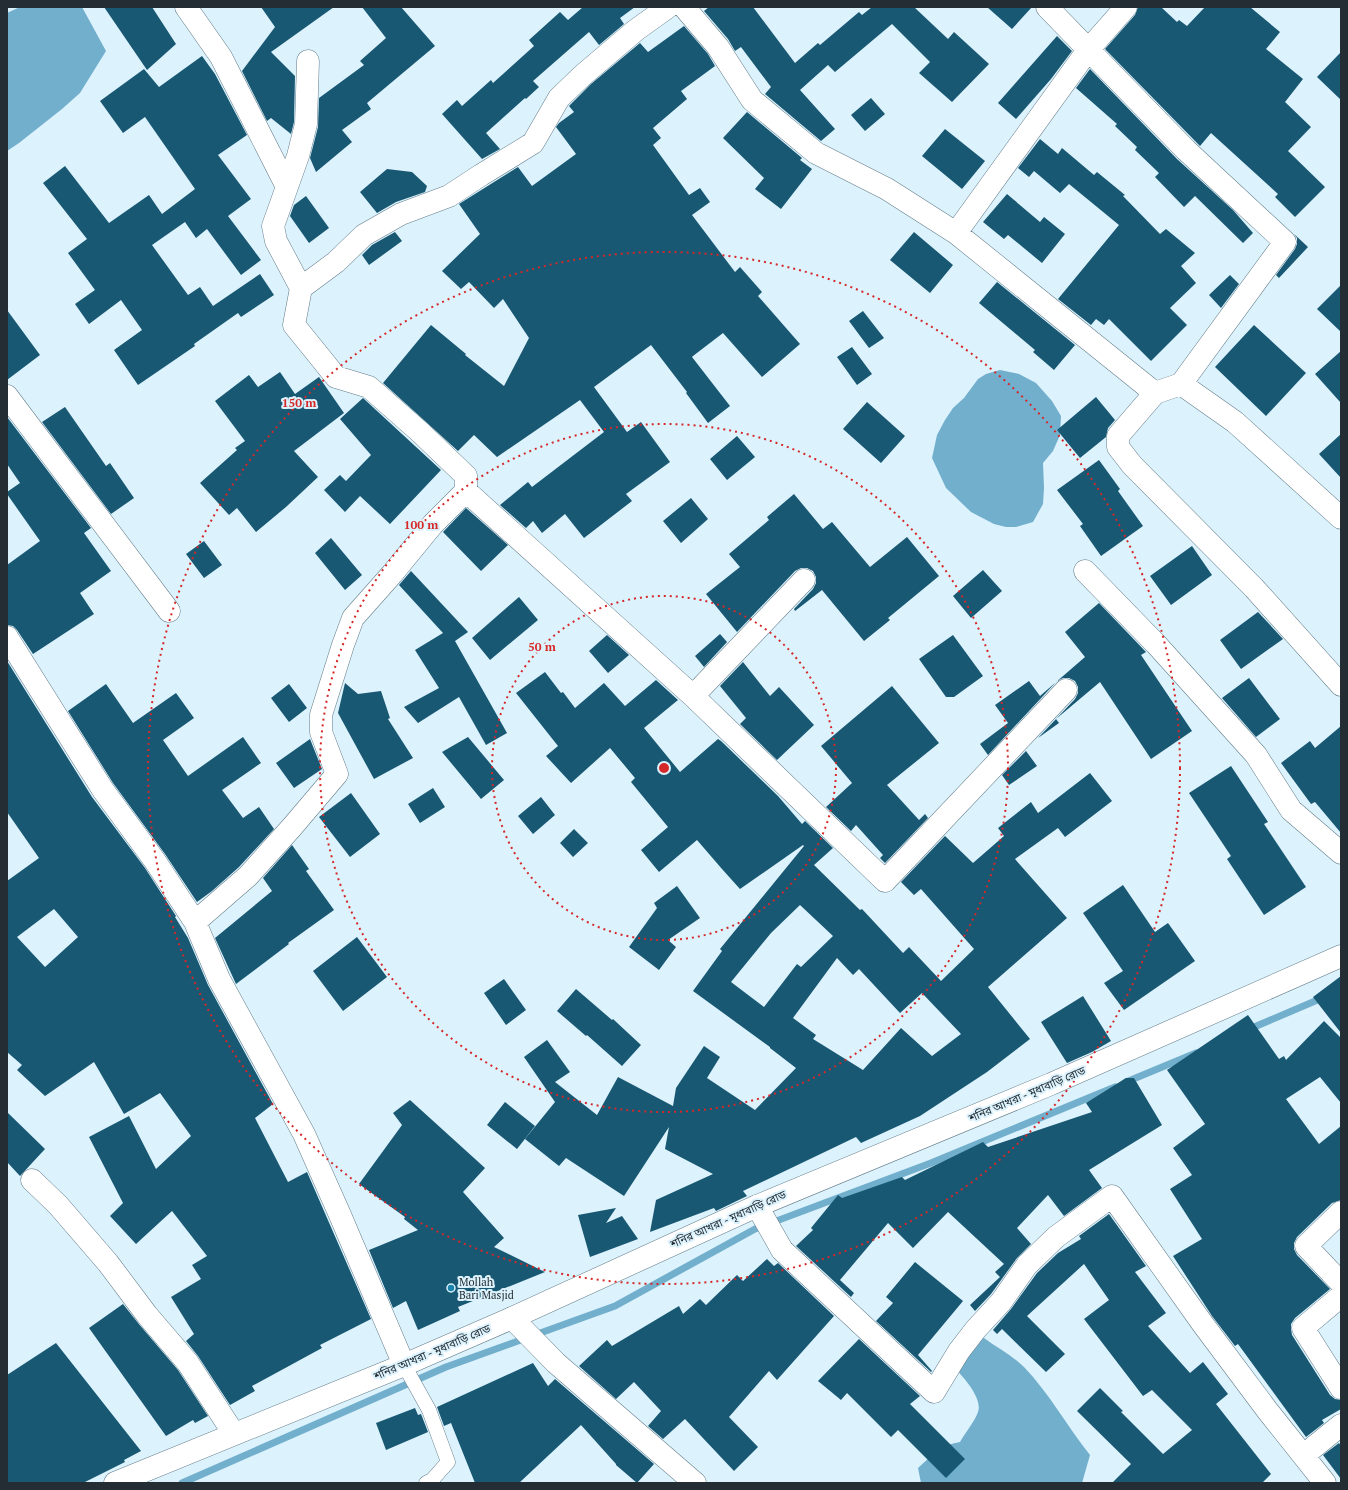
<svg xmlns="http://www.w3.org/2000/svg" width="1348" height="1490" font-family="'PT Serif','Noto Sans Bengali',serif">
  <rect width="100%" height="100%" fill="#dcf2fd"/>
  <!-- water -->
  <path fill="#72afcc" d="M20,7H82L106,51L80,93L62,109L19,143L7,151V13Z
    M1000,370L1019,374L1036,383L1052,401L1061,416L1060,435L1053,451L1043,463L1044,488L1043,504L1033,522L1016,527H1006L994,524L971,512L946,488L932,458L937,435L945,420L953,408L964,398L978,379L986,374Z
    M984,1338C996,1347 1013,1356 1024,1367C1049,1393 1067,1426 1090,1455L1082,1483H921L918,1468L942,1446L960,1442C965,1433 975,1421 978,1412C983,1398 963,1377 954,1367L972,1341Z"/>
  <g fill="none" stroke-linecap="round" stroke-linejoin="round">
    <!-- stream -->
    <path stroke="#72afcc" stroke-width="7" d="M1247,1030L1341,990
      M1126,1082L1196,1053
      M182,1483L446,1367L615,1306L755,1229L931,1163L1115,1087"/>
  </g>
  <!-- building -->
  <path fill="#185872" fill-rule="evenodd" d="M104,7H152L176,44L147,70Z
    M261,7H334L271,52L295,76L294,122L291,134L271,118L267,121L242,71L275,27Z
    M362,7H401L435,46L367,103L371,109L342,130L352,142L316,172L310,158L318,127L319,98L364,65L360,61L386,38Z
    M583,7H635L620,18L624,24L599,45L589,32L533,81L539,87L526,99L525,98L486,133L500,149L482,159L442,114L457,100L462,106L491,80L493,83L534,46L529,40L560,12L568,20Z
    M709,7H753L795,63L818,43L820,45L859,12L862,15L872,7H914L948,39L954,32L989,64L952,102L919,73L930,62L892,24L835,72L828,65L800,90L835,129L821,141L765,94L771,87L741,47L735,51L728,39L704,11Z
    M987,7H1032L1012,29Z
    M1138,7H1161L1177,22L1179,20L1187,26L1205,7H1250L1280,32L1266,49L1303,79L1285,102L1311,127L1288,151L1325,187L1295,217L1275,197L1278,194L1211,133L1200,146L1105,49L1135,15Z
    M684,26L708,54L715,66L681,91L687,99L653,128L661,138L653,145L689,195L700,188L710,202L692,215L735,272L740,267L762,292L758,296L800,344L762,377L723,333L693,356L692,357L730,406L708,423L686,393L687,392L651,345L594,387L627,432L641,422L670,462L626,494L632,501L584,538L565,514L542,533L533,521L526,528L500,505L528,482L532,487L604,432L580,400L497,457L474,435L458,451L383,383L431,325L466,354L465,355L504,386L529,338L503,299L494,308L469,282L461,289L442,271L480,234L459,204L518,167L532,186L576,154L556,127L559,123L574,112L569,106L591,84L640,43L648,52Z
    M1057,36L1072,51L1051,79L1016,119L998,103Z
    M1341,52V100L1317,77Z
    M202,56L215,74L247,135L218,155L251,199L228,216L261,260L241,275L207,229L196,238L185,222L152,245L188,295L200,287L213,306L260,274L274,295L241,317L238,313L194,344L195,346L138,385L114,350L142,330L121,300L89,324L75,304L95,290L68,253L87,239L43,183L65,166L109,223L149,195L162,214L195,189L145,117L123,133L100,101L144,69L159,87Z
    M1090,69L1177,159L1233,210L1253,233L1243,243L1195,196L1184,207L1155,177L1159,173L1135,150L1137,147L1115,126L1117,124L1076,88Z
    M871,98L885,114L865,131L851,115Z
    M747,112L802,158L800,160L812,169L781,209L755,189L764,178L723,138Z
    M945,129L985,161L962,189L922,156Z
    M1040,139L1058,154L1062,148L1094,175L1097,172L1125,195L1123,196L1160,234L1166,229L1195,253L1181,266L1196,283L1170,308L1187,325L1151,361L1109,319L1104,325L1096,319L1091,325L1058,299L1119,225L1069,184L1060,193L1034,171L1029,177L1018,168Z
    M387,169L412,172L427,186L425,192L396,202L377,213L360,192Z
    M1007,194L1040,222L1044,217L1065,234L1042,263L1008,235L1004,239L983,222Z
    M306,196L329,228L309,243L290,216L294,205Z
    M395,232L402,241L369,265L362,255L372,245Z
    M914,232L953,265L930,293L890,260Z
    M1294,234L1308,247L1279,278L1276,275L1295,249L1297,244V238Z
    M1230,275L1239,284L1221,308L1209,295Z
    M997,282L1075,345L1054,370L1033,352L1035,350L979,303Z
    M1341,285V332L1317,309Z
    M7,310L40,355L7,380Z
    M863,311L884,338L869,348L849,321Z
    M1254,325L1306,373L1266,416L1215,367Z
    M852,347L872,374L857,385L837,357Z
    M1341,351V403L1315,374Z
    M280,372L295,394L319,377L344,413L294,451L318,477L286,507L256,532L237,508L229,515L200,483L237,450L235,448L245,441L215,401L249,375L258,387Z
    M1096,397L1115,420L1108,428L1106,437L1080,458L1057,430Z
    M363,398L441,470L390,524L360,496L345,512L324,490L340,475L346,481L371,455L340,419Z
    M867,402L905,436L881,463L843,429Z
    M65,407L106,466L110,463L134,498L111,514L42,422Z
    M7,417L91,528L84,533L111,571L80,593L94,614L33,654L17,630L13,626L7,625V565L40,541L7,494V492L20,483L7,464Z
    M1341,434V478L1319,454Z
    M737,436L755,457L727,480L710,459Z
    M1099,460L1120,489L1118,491L1143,526L1101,556L1080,526L1083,524L1057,490Z
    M794,494L823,529L832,522L870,567L907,537L939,576L888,618L890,620L864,641L822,590L795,611L794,609L813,589L816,583V577L813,571L807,568H801L795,571L737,632L706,594L740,567L729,554L769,520L767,517Z
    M691,498L708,519L681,543L663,521Z
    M466,508L508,545L481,571L443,532Z
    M331,538L362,575L345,590L315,553Z
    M204,541L222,565L204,578L186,554Z
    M1192,546L1212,575L1171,605L1150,576Z
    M983,570L1002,591L971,618L953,596Z
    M411,571L468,632L455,641L507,733L486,745L459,697L418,723L404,707L439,688L415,650L443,633L399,585Z
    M519,597L538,620L490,660L472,638Z
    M1099,603L1146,652L1141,655L1192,731L1151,759L1100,682L1056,719L1059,723L1038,738L1075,699L1078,693V687L1075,681L1069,678H1063L1057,681L988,755L980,744L1008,723L995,705L1029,681L1040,696L1085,657L1065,632Z
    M1258,612L1283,639L1241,669L1220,640Z
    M720,634L727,642L704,667L695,656Z
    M607,635L629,655L608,673L589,651Z
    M953,635L983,676L954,697H946L919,659Z
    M7,661L92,797L145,868L176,916L175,917L188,938L208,985L273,1104L255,1118L288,1182L307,1172L371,1319L320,1345L322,1348L252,1386L255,1391L230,1405L198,1356L186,1341L194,1334L171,1297L201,1279L192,1265L207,1256L172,1211L136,1244L110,1216L123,1203L89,1137L129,1116L156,1169L191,1136L160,1093L124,1114L94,1062L45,1096L17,1070L22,1065L7,1052V881L39,858L7,812ZM54,909L78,937L45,967L17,937Z
    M743,662L770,696L779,687L814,725L777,760L740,724L746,718L720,686Z
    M545,672L561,693L563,692L575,708L604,683L625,706L656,680L678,700L644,728L680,772L718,739L721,741L778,796L802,824L805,821L833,848L814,865L860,910L862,909L903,953L909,947L941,981L974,949L921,889L914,895L901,882L945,836L973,863L1004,836L998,828L1031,802L1038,813L1090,773L1112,801L1065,837L1058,828L1015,859L1067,918L988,987L1030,1039L987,1072L920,1116L861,1143L856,1137L743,1191L747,1196L716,1211L714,1208L650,1232L656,1200L713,1174L665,1149L669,1127L624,1196L566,1158L559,1166L525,1139L555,1102L524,1057L547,1040L570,1072L555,1082L597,1115L618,1077L673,1106L676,1088L704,1046L720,1057L707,1078L755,1110L796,1068L770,1048V1047L693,991L722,951L720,949L804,846L803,845L740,889L722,869L697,840L659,872L641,850L668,827L631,782L635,778L610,748L571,783L546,756L558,746L516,693ZM800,905L833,936L801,967L797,964L764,1007L731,982L771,933ZM837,958L853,975L859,969L900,1013L922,993L961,1034L932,1056L901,1028L863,1070L813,1039L816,1035L793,1018Z
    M1249,678L1280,719L1256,737L1222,698Z
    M345,683L358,694L381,691L390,718L388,719L413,758L374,779L338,713Z
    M106,684L133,723L176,693L194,718L163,740L188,776L243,737L261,763L222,790L243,818L259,807L274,829L239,867L212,891L197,902L165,854L113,783L68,711Z
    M289,684L307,708L289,722L271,698Z
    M892,686L939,743L887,785L919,820L925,814L928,818L885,863L880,858L883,855L856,825L851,831L826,807L852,783L821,746Z
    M1341,726V833L1315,802L1311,804L1281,763L1310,741L1315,748Z
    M468,737L504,780L481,799L442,752Z
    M310,739L322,769L294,788L276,763Z
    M1026,751L1037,766L1009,785L1002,775Z
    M1231,766L1268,822L1264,824L1306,887L1264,915L1227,859L1231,856L1189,793Z
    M433,788L445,807L420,823L408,804Z
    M351,793L380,834L350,857L319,817Z
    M541,797L555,815L533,834L518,816Z
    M574,829L588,843L573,857L560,843Z
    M292,845L309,869L306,871L334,910L288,943L289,944L236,984L215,938L272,891L263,878Z
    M1123,885L1155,932L1168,923L1195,961L1124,1010L1104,983L1123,971L1083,913Z
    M677,886L700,918L668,940L676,947L659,970L629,947L657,908L654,903Z
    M357,937L387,977L343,1011L313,971Z
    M1341,976V1033L1313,997Z
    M504,979L526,1010L506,1025L484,993Z
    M576,989L612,1020L613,1019L641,1045L622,1066L587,1035L586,1036L557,1011Z
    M1083,996L1111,1041L1092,1052L1067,1063L1041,1022Z
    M1248,1015L1279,1059L1284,1056L1286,1060L1324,1021L1341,1038V1103L1320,1077L1286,1099L1319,1144L1341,1126V1200L1332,1203L1297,1237L1294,1243V1249L1297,1255L1330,1289L1295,1318L1291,1324V1329L1292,1335L1330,1395L1335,1399L1341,1400V1409L1322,1420L1324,1423L1306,1437L1238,1344L1235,1346L1212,1316L1173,1256L1202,1239L1170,1189L1192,1175L1173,1148L1205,1124L1167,1070Z
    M1126,1078H1134L1162,1125L1089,1170L1102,1188L1064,1216L1048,1195L1017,1228L1031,1244L1017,1258L991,1294L975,1311L970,1305L1000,1277L995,1272L1004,1264L948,1212L913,1248L888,1223L840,1280L854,1293L851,1297L796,1246L813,1230L811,1228L838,1195L842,1198L902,1177L905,1180L983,1142L988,1147L1092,1112L1086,1103Z
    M410,1100L485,1168L463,1192L504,1238L494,1247L545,1272L458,1307L460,1311L418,1330L406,1301L393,1308L369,1250L418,1230L404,1219L405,1217L359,1184L402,1125L393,1113Z
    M505,1102L535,1126L517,1149L487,1125Z
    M7,1112L45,1149L20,1176L7,1162Z
    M616,1208L606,1223L622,1216L638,1239L590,1257L578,1215Z
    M1109,1214L1146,1266L1135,1272L1166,1313L1148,1326L1190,1373L1203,1362L1228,1394L1216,1404L1271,1474L1262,1483H1112L1131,1464L1077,1411L1100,1388L1123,1411L1121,1412L1163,1454L1192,1430L1152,1390L1143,1396L1084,1319L1109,1300L1084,1264L1027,1316L1065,1354L1046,1372L1002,1329L997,1334L993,1330L1011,1309L1037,1273L1058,1253L1081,1239L1079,1236Z
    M767,1259L774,1266L778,1263L834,1316L777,1380L769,1371L729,1417L758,1447L734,1471L685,1419L663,1439L648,1426L661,1411L634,1382L616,1399L579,1366L607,1340L612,1346L679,1306L683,1314L700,1299L706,1305L737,1275L743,1281Z
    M915,1262L963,1301L918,1355L932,1371L931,1372L876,1321L893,1303L886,1297Z
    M123,1304L138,1323L178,1370L208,1416L195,1423L193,1420L166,1436L89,1328Z
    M859,1339L920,1396L910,1404L965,1459L946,1478L898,1430L891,1437L847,1393L841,1400L818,1381Z
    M56,1343L141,1451L124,1460L125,1462L83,1483H7V1375Z
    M533,1363L548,1386L555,1379L654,1464L637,1483L616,1465V1464L581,1425L519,1483H475L451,1423L444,1426L437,1407Z
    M415,1408L418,1415L421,1414L428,1432L386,1450L376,1423Z
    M1339,1443L1341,1446V1479L1323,1455Z"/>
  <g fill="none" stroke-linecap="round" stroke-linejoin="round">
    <defs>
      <path id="service" d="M404,1365L429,1410L448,1462L432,1480L426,1483"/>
      <path id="minor" d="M186,7L221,57L287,187
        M684,7L718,47L752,100L816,153L887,189L956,233L1155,393
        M1047,7L1186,150L1285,242L1181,384L1155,393L1118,436V447L1132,465L1254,588L1341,685
        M956,233L1088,50L1126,7
        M301,288L336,262L364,235L401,214L449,196L481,175L533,143L559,98L583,75L636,30L668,7
        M1181,384L1235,422L1341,518
        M7,396L169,611
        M466,491L693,696L885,881L1066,690
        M1085,571L1156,644L1256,755L1291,810L1341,853
        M7,637L103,790L155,861L195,922L219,979L304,1134L340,1215L404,1365
        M693,696L804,580
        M195,922L248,876L292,827L337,774L321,732V715L343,645L353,618L392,574L433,524L466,491V476L420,432L369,387L336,377L294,325L301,288L276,241L273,226L298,156L306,124L308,61
        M32,1180L58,1205L108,1263L147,1315L188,1363L234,1434
        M757,1206L782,1250L934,1392L959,1351L976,1329L1001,1302L1027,1265L1056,1237L1112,1196L1202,1323L1267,1410L1325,1483
        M1341,1212L1306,1246L1341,1283
        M1341,1296L1303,1328L1341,1388
        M512,1318L556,1363L695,1483
        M1304,1455L1341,1425"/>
      <path id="secondary" d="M115,1483L404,1365L512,1318L757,1206L1051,1084L1341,956"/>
    </defs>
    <!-- service casing -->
    <use href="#service" stroke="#647d89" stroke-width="15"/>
    <!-- minor casing -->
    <use href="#minor" stroke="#647d89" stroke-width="23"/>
    <!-- secondary casing -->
    <use href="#secondary" stroke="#647d89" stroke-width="23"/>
    <!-- service -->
    <use href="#service" stroke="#fff" stroke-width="14"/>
    <!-- minor -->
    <use href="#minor" stroke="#fff" stroke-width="22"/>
    <!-- secondary -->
    <use href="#secondary" stroke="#fff" stroke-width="22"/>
  </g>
  <!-- distance rings -->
  <g fill="none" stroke="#d62828" stroke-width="2" stroke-dasharray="2 4">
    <circle cx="664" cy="768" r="172"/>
    <circle cx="664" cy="768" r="344"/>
    <circle cx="664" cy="768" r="516"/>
  </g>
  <!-- markers -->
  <circle fill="#1884ac" stroke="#dcf2fd" stroke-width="1.5" cx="451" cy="1288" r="4"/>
  <g text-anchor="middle" stroke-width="4" stroke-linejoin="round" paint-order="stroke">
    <!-- street labels -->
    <g font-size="11" fill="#232d33" stroke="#dcf2fd">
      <text transform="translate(1027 1094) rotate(-23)" y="4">শনির আখরা - মৃধাবাড়ি রোড</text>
      <text transform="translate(728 1219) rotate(-24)" y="4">শনির আখরা - মৃধাবাড়ি রোড</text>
      <text transform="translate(432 1352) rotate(-23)" y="4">শনির আখরা - মৃধাবাড়ি রোড</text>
    </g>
    <!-- poi labels -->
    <g font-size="11" fill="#232d33" stroke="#dcf2fd" text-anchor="start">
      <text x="459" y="1286">Mollah<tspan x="459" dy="13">Bari Masjid</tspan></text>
    </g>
  </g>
  <circle cx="664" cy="768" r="6" fill="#d62828" stroke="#dcf2fd" stroke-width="2"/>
  <g font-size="12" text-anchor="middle" font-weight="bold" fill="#d62828" stroke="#dcf2fd" stroke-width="4" stroke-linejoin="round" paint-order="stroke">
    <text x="299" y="407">150 m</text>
    <text x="421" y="529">100 m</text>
    <text x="542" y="651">50 m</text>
  </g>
  <!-- border -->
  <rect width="1348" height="1490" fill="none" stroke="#232d33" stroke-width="16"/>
</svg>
